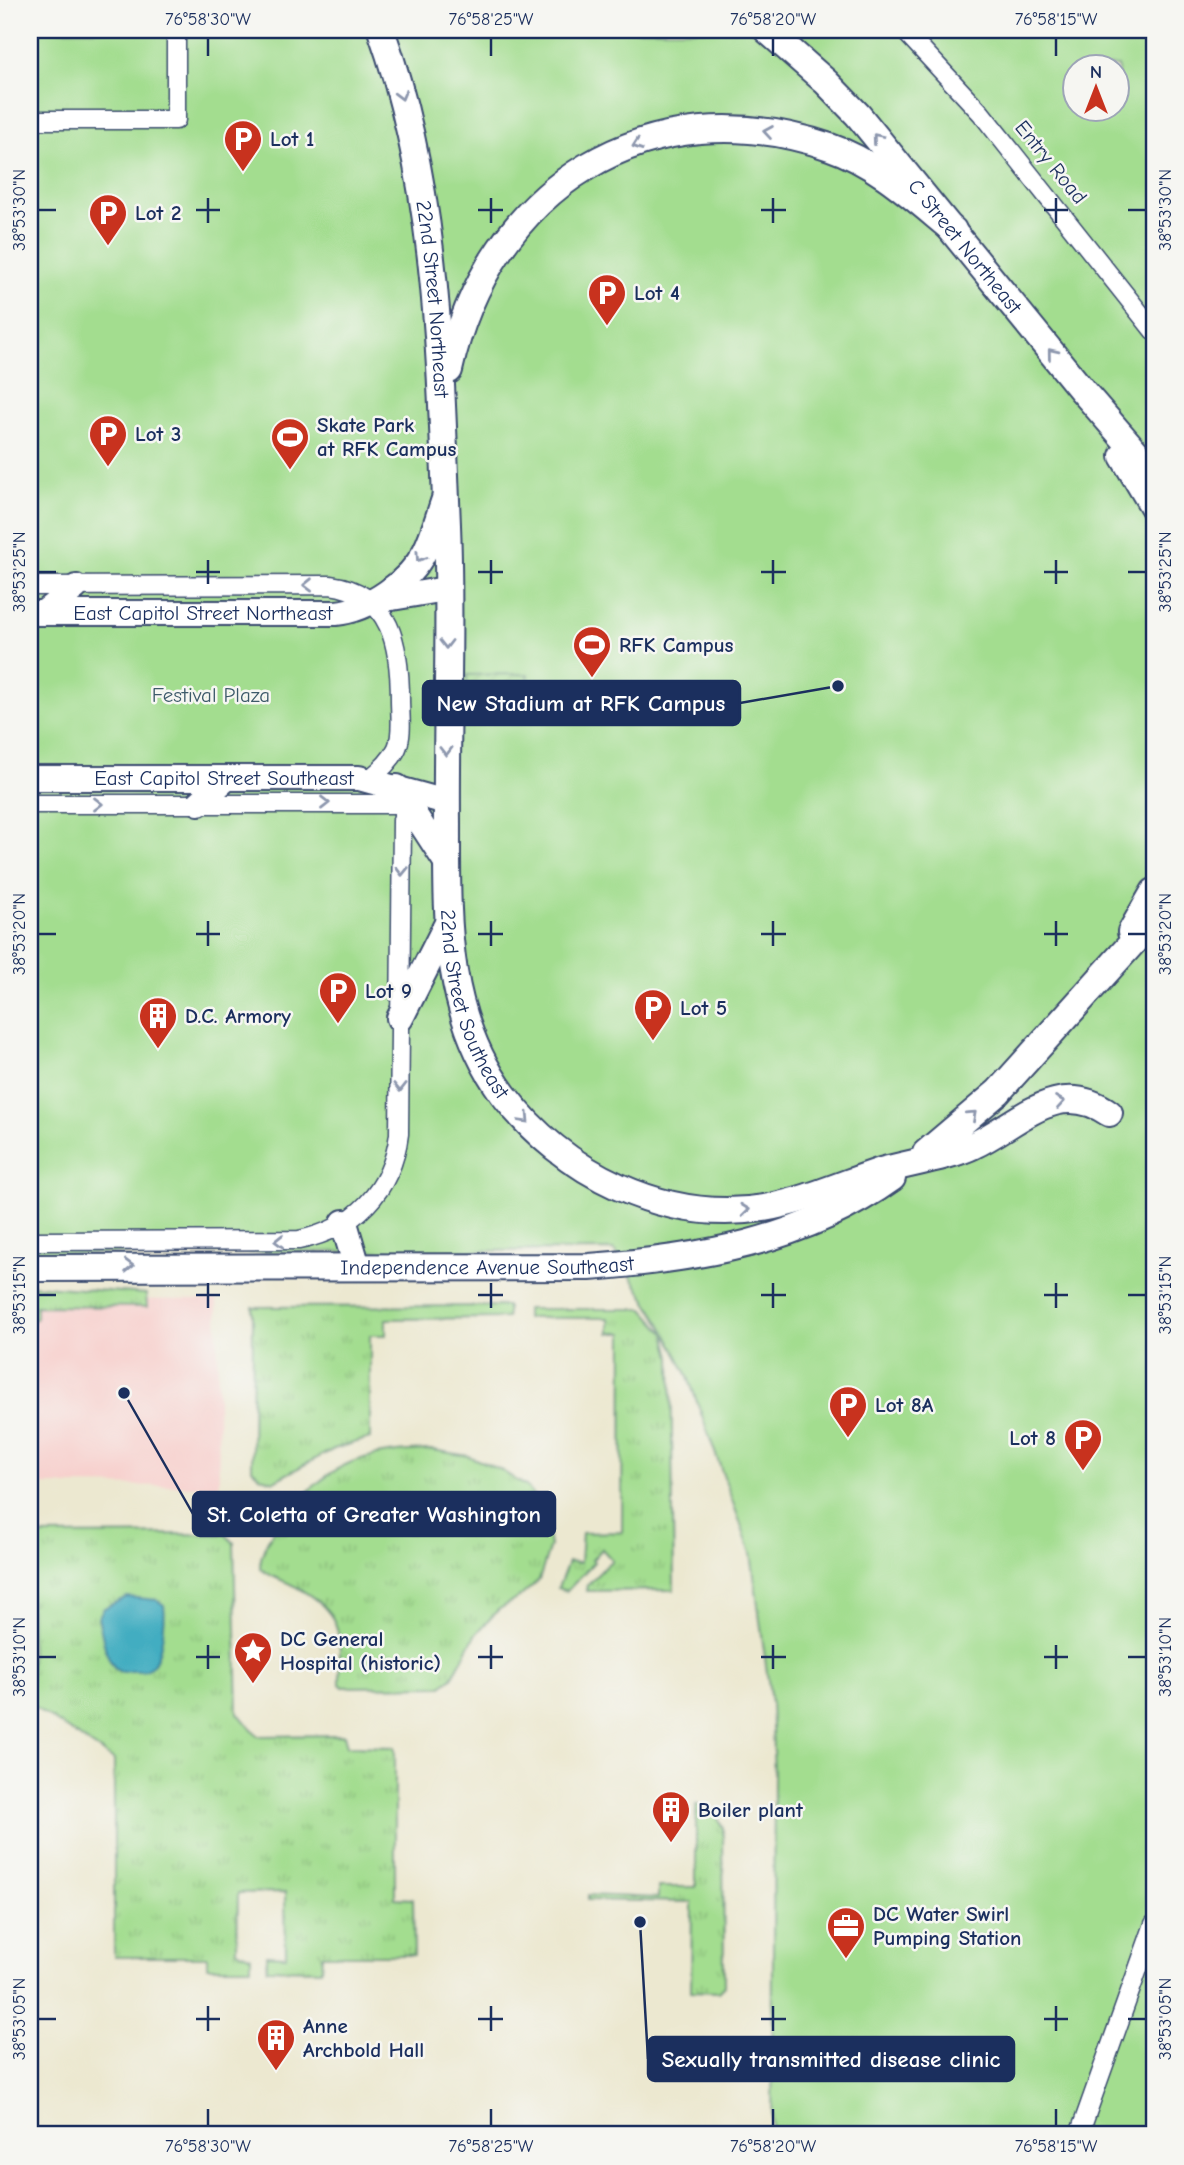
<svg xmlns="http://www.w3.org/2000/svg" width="1184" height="2165" font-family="'Comic Neue',sans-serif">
  <defs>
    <pattern id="grass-tufts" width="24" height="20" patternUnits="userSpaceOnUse" patternTransform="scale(1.75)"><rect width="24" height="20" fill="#a3dd8f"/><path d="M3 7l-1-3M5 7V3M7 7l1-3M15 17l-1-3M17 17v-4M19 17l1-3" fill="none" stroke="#8cbe7e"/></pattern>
    <pattern id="garden-furrows" width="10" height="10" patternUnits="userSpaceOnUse" patternTransform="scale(1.75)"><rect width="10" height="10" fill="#a3dd8f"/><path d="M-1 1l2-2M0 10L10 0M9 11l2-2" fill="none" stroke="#8cbe7e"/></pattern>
  </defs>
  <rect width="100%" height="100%" fill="#f6f6f2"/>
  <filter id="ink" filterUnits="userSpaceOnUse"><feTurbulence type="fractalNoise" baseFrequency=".0143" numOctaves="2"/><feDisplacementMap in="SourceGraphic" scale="14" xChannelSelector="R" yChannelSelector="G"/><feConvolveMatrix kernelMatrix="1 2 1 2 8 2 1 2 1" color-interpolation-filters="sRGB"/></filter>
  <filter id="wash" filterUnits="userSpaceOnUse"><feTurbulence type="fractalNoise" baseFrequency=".00686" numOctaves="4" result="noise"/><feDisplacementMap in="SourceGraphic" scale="28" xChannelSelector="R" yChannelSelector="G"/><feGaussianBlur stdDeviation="1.57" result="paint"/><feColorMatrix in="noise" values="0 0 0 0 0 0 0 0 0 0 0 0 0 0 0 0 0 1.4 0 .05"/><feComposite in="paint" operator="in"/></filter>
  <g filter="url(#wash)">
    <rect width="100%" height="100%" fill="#ece8d0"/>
    <!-- built -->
    <path fill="#f7d0cd" d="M30,1299L217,1300L219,1486L30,1485Z"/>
    <!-- grass -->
    <path fill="url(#grass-tufts)" stroke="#5f8676" stroke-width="2" d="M30,1285L146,1294L147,1307L36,1306V1319L30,1321Z
      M507,1306V1318L386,1319V1335H370V1438L334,1449L274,1481L261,1477L252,1469L253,1307Z
      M526,1309H644L665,1333L671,1357L674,1590L586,1591L587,1585L612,1560L602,1549L592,1560L594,1562L567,1591L558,1588L568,1562L580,1563L582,1533L622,1532L623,1333H609V1318H526Z
      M433,1450L468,1456L499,1469L527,1487L544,1509L550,1546L539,1580L521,1596L498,1610L475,1635L452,1678L442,1686L343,1687L340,1684C340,1635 345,1614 298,1588C285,1580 272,1579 260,1568C260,1533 313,1481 343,1466C370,1452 404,1451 433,1450Z
      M225,1534L234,1543L238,1713L257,1736L344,1735L347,1746L395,1747V1898L413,1899L414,1955H322L321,1970L267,1969V1955L286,1956L285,1892L238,1893L237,1950L251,1957V1967H207V1957H114V1760L31,1705L30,1535Z
      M696,1804L715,1812L723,1828L724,1986L718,1992L691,1991L692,1902L588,1900V1895L658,1898V1887H696Z"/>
    <!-- park -->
    <path fill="#a3dd8f" stroke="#5f8676" stroke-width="2" fill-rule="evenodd" d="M30,30H1154V2135H772L774,1774L771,1703L751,1553L687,1374L662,1325L614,1250L30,1254ZM1076,66H1118V108H1076Z"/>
    <!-- garden -->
    <path fill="url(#garden-furrows)" stroke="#5f8676" stroke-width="2" d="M528,674L529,715L467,716V675Z"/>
    <!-- water -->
    <path fill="#42adc1" stroke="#2e6e90" stroke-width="2" d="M127,1597L157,1600L164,1605C166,1619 162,1660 149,1668C144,1672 139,1671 133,1671C127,1671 122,1674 117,1670C104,1658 103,1634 98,1618L104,1608Z"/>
  </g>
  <g filter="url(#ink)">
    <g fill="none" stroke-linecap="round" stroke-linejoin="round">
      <defs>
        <path id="street" d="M904,30L981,113L1154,331
          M30,120H176V30
          M30,586L330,585C392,593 400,647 400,700C400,715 403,734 397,748C391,761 380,771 368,780
          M30,804H407L402,820L399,1134C392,1191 354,1229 299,1240L30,1241
          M1079,2135L1154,1924"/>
        <g id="secondary">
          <path d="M374,601L446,589"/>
          <path id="s1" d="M30,613H336C369,610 410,581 425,551C433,535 438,516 444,499"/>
          <path d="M43,613L76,587"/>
          <path id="s2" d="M30,778H359L446,802"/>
          <path d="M397,787L447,864"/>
          <path d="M199,803L227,778"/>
        </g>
        <g id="primary">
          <path id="s3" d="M381,30C438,191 440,357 447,525C451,624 446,724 447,824C447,919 444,1013 503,1094C562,1173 665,1224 764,1208C805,1201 842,1184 881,1171C909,1163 950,1157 974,1145C1019,1124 1057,1077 1109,1113"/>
          <path id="s4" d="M767,30L826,82L858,115L1082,390L1154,473"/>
          <path d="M449,370C489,188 648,85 830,147C877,163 915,199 953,230"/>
          <path d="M1123,456L1154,508"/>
          <path d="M1131,932L1154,892"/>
          <path d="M400,1018L447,925"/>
          <path d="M926,1153L998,1092L1154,919"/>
          <path d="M344,1223L357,1267"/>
          <path id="s5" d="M30,1268L589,1267C696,1259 803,1242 892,1178"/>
        </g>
      </defs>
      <!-- street casing -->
      <use href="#street" stroke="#3a4b6f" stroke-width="21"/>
      <!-- secondary casing -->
      <use href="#secondary" stroke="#3a4b6f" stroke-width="28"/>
      <!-- primary casing -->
      <use href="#primary" stroke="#3a4b6f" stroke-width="30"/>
      <!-- street -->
      <use href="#street" stroke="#fff" stroke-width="18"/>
      <!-- secondary -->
      <use href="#secondary" stroke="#fff" stroke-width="24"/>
      <!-- primary -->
      <use href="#primary" stroke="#fff" stroke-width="26"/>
    </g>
    <!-- one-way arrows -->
    <defs><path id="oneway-chevron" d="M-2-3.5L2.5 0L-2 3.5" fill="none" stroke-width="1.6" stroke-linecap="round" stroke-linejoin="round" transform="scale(1.75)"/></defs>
    <g stroke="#8d97ae">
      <use href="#oneway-chevron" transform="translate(401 95) rotate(75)"/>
      <use href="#oneway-chevron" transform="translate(768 132) rotate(-171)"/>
      <use href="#oneway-chevron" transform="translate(877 138) rotate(-130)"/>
      <use href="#oneway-chevron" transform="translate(637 145) rotate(161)"/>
      <use href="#oneway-chevron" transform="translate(1052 353) rotate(-129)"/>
      <use href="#oneway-chevron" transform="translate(420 557) rotate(124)"/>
      <use href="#oneway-chevron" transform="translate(308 585) rotate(179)"/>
      <use href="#oneway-chevron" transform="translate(446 644) rotate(90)"/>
      <use href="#oneway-chevron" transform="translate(446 751) rotate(90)"/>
      <use href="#oneway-chevron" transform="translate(325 803)"/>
      <use href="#oneway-chevron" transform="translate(98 804)"/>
      <use href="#oneway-chevron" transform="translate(402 871) rotate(91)"/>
      <use href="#oneway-chevron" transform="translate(400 1087) rotate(90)"/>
      <use href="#oneway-chevron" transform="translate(1060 1102) rotate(-9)"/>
      <use href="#oneway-chevron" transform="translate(972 1115) rotate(-42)"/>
      <use href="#oneway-chevron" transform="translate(525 1119) rotate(47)"/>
      <use href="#oneway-chevron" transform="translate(745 1210) rotate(-6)"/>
      <use href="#oneway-chevron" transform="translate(279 1241) rotate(179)"/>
      <use href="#oneway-chevron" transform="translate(129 1266) rotate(-1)"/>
    </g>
  </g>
  <!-- ticks -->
  <path fill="none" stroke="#1b2f5e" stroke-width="2.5" d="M208,38V56M491,38V56M773,38V56M1056,38V56M208,198V223M491,198V223M773,198V223M1056,198V223M38,210H56M196,210H220M478,210H503M761,210H786M1044,210H1068M1128,210H1146M208,560V584M491,560V584M773,560V584M1056,560V584M38,572H56M196,572H220M478,572H503M761,572H786M1044,572H1068M1128,572H1146M208,921V946M491,921V946M773,921V946M1056,921V946M38,934H56M196,934H220M478,934H503M761,934H786M1044,934H1068M1128,934H1146M208,1283V1308M491,1283V1308M773,1283V1308M1056,1283V1308M38,1295H56M196,1295H220M478,1295H503M761,1295H786M1044,1295H1068M1128,1295H1146M208,1645V1669M491,1645V1669M773,1645V1669M1056,1645V1669M38,1657H56M196,1657H220M478,1657H503M761,1657H786M1044,1657H1068M1128,1657H1146M208,2006V2031M491,2006V2031M773,2006V2031M1056,2006V2031M38,2019H56M196,2019H220M478,2019H503M761,2019H786M1044,2019H1068M1128,2019H1146M208,2109V2126M491,2109V2126M773,2109V2126M1056,2109V2126"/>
  <!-- icons -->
  <defs>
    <symbol id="parking-pin" viewBox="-11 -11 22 30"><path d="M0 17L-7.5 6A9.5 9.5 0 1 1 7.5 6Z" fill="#c8321e" stroke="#f6f6f2"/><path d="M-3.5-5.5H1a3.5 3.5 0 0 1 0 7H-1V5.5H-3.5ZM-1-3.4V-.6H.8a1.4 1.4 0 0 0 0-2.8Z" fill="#fff"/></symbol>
    <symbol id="stadium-pin" viewBox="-11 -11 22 30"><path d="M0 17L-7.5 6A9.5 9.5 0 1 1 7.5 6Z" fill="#c8321e" stroke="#f6f6f2"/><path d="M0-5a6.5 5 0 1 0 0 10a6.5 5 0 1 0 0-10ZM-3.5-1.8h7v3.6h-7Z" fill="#fff"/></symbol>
    <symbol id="building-pin" viewBox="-11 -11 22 30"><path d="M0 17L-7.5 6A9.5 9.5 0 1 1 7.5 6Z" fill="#c8321e" stroke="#f6f6f2"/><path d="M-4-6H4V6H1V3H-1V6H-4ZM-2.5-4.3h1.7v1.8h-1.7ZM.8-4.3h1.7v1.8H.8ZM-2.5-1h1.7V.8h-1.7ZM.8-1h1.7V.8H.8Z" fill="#fff"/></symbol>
    <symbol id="sight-pin" viewBox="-11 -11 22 30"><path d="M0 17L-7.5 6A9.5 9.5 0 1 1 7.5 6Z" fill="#c8321e" stroke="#f6f6f2"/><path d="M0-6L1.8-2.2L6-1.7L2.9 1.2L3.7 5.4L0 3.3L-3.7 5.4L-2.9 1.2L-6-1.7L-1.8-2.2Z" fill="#fff"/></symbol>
    <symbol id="office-pin" viewBox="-11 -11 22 30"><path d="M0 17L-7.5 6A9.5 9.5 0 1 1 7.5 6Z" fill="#c8321e" stroke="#f6f6f2"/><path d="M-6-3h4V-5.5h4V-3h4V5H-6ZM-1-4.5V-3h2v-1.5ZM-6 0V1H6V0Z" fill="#fff"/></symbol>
  </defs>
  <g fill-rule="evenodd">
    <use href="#parking-pin" x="221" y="117" width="44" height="60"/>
    <use href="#parking-pin" x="86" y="191" width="44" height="60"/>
    <use href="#parking-pin" x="585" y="271" width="44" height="60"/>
    <use href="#parking-pin" x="86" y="412" width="44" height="60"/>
    <use href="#stadium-pin" x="268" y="415" width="44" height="60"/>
    <use href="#stadium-pin" x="570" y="623" width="44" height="60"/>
    <use href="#parking-pin" x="316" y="969" width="44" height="60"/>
    <use href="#parking-pin" x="631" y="986" width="44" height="60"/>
    <use href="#building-pin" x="136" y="994" width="44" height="60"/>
    <use href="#parking-pin" x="826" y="1383" width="44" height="60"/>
    <use href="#parking-pin" x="1061" y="1416" width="44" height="60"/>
    <use href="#sight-pin" x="231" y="1629" width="44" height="60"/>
    <use href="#building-pin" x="649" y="1788" width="44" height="60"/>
    <use href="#office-pin" x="824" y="1904" width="44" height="60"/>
    <use href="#building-pin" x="254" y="2016" width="44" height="60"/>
  </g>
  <g text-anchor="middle" stroke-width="5" stroke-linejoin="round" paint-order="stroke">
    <!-- poi labels -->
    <g font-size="21" font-weight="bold" fill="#1b2f5e" stroke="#f6f6f2" text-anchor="start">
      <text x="270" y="146">Lot 1</text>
      <text x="135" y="220">Lot 2</text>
      <text x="634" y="300">Lot 4</text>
      <text x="317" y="432">Skate Park<tspan x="317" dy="24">at RFK Campus</tspan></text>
      <text x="135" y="441">Lot 3</text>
      <text x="619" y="652">RFK Campus</text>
      <text x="365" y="998">Lot 9</text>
      <text x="680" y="1015">Lot 5</text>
      <text x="185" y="1023">D.C. Armory</text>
      <text x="875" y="1412">Lot 8A</text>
      <text x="1056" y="1445" text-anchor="end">Lot 8</text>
      <text x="280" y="1646">DC General<tspan x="280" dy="24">Hospital (historic)</tspan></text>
      <text x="698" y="1817">Boiler plant</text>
      <text x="873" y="1921">DC Water Swirl<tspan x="873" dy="24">Pumping Station</tspan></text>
      <text x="303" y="2033">Anne<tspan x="303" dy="24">Archbold Hall</tspan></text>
    </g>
    <!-- street labels -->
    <g font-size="21" fill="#1b2f5e" stroke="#f6f6f2">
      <text transform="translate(1051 162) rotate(51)" y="7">Entry Road</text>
      <text dy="7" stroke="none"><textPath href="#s4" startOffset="294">C Street Northeast</textPath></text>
      <text dy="7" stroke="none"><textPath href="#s3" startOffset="275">22nd Street Northeast</textPath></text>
      <text dy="7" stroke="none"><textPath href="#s1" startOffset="173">East Capitol Street Northeast</textPath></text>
      <text dy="7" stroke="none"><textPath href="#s2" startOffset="194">East Capitol Street Southeast</textPath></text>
      <text dy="7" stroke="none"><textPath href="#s3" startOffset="985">22nd Street Southeast</textPath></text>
      <text dy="7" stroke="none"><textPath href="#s5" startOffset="457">Independence Avenue Southeast</textPath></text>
    </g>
    <!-- park labels -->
    <g font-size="21" fill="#3d5a6a" stroke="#f6f6f2">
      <text x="211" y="702">Festival Plaza</text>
    </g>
  </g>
  <!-- callouts -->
  <path fill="none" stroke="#1b2f5e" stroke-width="2.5" d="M838 686L740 703M124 1393L193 1514M640 1922L648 2059"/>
  <g fill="#1b2f5e" stroke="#f6f6f2" stroke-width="2.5">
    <circle cx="838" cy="686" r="7"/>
    <circle cx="124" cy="1393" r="7"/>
    <circle cx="640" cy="1922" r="7"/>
  </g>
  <g fill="#1b2f5e" stroke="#1b2f5e" stroke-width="2.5">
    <rect x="423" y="681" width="317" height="44" rx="7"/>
    <rect x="193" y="1492" width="362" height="44" rx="7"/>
    <rect x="648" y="2037" width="366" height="44" rx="7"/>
  </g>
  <g font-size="23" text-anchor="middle" font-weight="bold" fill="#fff">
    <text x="581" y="711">New Stadium at RFK Campus</text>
    <text x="374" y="1522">St. Coletta of Greater Washington</text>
    <text x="831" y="2067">Sexually transmitted disease clinic</text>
  </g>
  <!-- margin -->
  <rect width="1184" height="2165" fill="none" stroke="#f6f6f2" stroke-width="77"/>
  <!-- north arrow -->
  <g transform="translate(1096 88)"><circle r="33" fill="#f6f6f2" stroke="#9ea6b7" stroke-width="2"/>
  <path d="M0-5L12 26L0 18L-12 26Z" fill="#c8321e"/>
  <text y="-10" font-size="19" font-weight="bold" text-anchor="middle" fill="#1b2f5e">N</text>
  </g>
  <rect x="38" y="38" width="1108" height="2088" fill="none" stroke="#1b2f5e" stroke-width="2.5"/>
  <g font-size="18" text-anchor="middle" fill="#1b2f5e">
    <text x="208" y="25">76°58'30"W</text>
    <text x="491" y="25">76°58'25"W</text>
    <text x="773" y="25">76°58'20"W</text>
    <text x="1056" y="25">76°58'15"W</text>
    <text transform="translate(19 210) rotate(-90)" y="6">38°53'30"N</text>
    <text transform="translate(1165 210) rotate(-90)" y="6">38°53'30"N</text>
    <text transform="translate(19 572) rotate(-90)" y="6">38°53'25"N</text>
    <text transform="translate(1165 572) rotate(-90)" y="6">38°53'25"N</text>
    <text transform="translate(19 934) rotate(-90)" y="6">38°53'20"N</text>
    <text transform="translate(1165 934) rotate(-90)" y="6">38°53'20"N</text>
    <text transform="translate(19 1295) rotate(-90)" y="6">38°53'15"N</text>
    <text transform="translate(1165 1295) rotate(-90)" y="6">38°53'15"N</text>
    <text transform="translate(19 1657) rotate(-90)" y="6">38°53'10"N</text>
    <text transform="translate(1165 1657) rotate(-90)" y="6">38°53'10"N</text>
    <text transform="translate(19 2019) rotate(-90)" y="6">38°53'05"N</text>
    <text transform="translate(1165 2019) rotate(-90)" y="6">38°53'05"N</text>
    <text x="208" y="2152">76°58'30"W</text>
    <text x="491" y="2152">76°58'25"W</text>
    <text x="773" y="2152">76°58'20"W</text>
    <text x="1056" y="2152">76°58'15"W</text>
  </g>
</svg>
